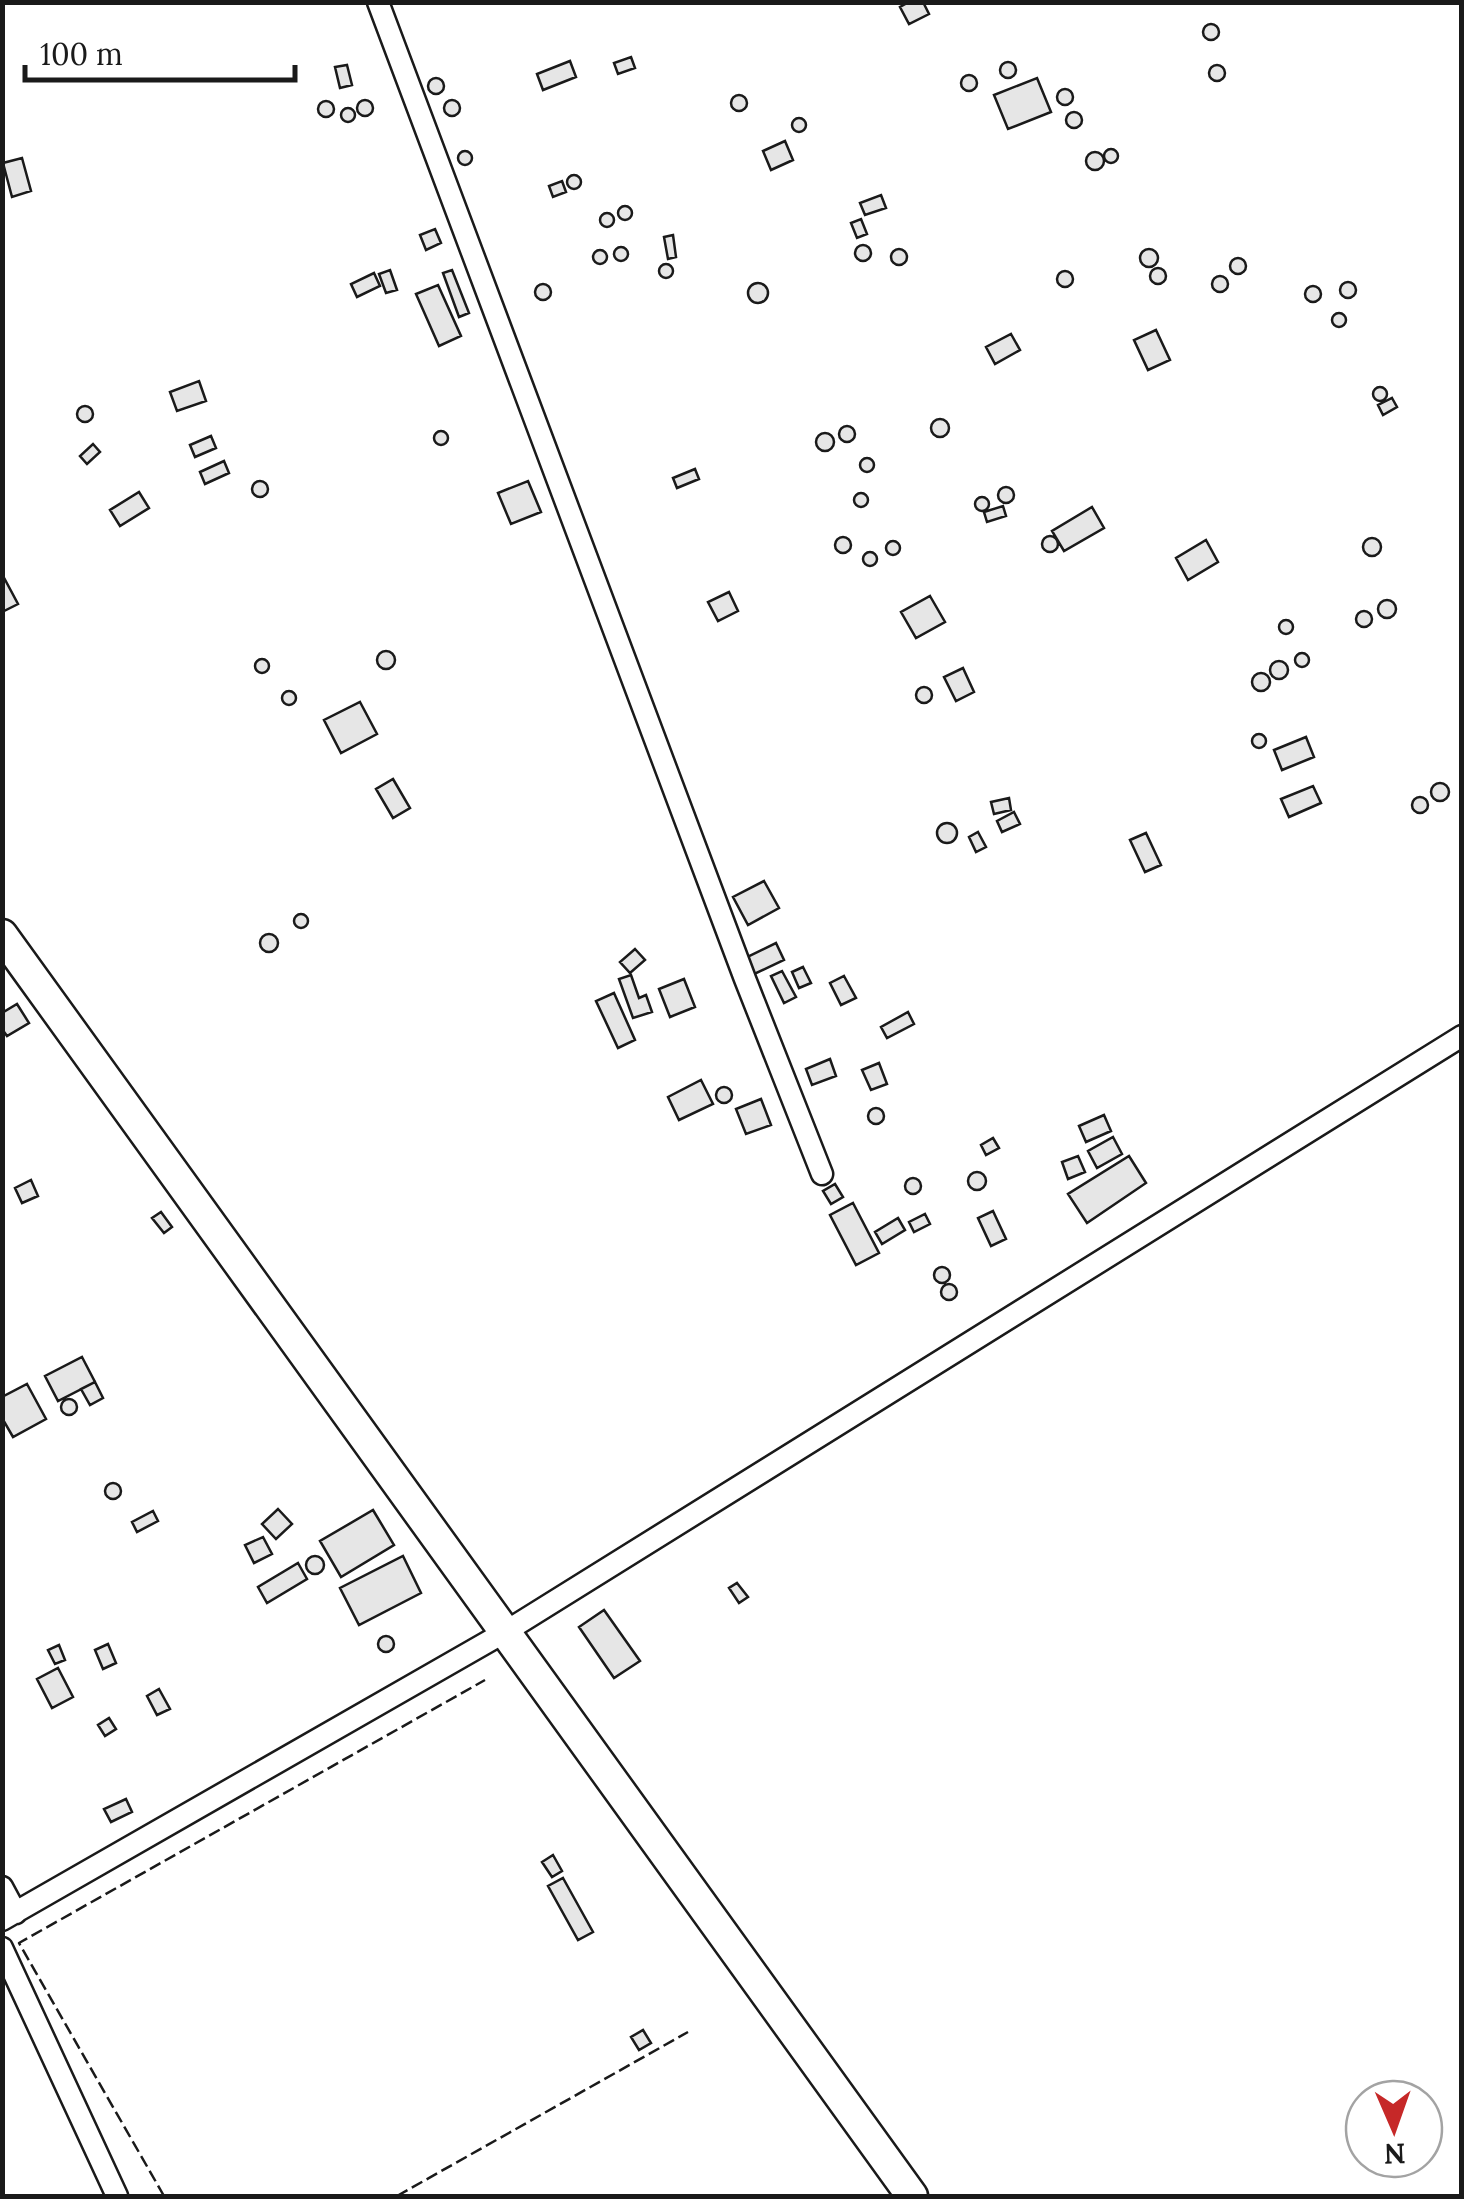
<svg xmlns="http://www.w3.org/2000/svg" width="1464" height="2199" font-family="Lora,serif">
  <rect width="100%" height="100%" fill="#fff"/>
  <!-- building -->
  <path fill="#e6e6e6" stroke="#1a1a1a" stroke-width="2.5" d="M909,2H923L929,14L909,24L900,7Z
    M1203 32a8 8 0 1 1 16 0a8 8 0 1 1-16 0Z
    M631,57L635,68L618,74L614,63Z
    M570,61L576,77L543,90L537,74Z
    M1000 70a8 8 0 1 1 16 0a8 8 0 1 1-16 0Z
    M1209 73a8 8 0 1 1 16 0a8 8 0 1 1-16 0Z
    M347,65L352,85L340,88L335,67Z
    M961 83a8 8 0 1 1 16 0a8 8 0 1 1-16 0Z
    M428 86a8 8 0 1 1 16 0a8 8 0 1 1-16 0Z
    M1037,78L1051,112L1008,129L994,95Z
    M1057 97a8 8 0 1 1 16 0a8 8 0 1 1-16 0Z
    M731 103a8 8 0 1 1 16 0a8 8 0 1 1-16 0Z
    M357 108a8 8 0 1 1 16 0a8 8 0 1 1-16 0Z
    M444 108a8 8 0 1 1 16 0a8 8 0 1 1-16 0Z
    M318 109a8 8 0 1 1 16 0a8 8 0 1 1-16 0Z
    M341 115a7 7 0 1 1 14 0a7 7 0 1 1-14 0Z
    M1066 120a8 8 0 1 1 16 0a8 8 0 1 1-16 0Z
    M792 125a7 7 0 1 1 14 0a7 7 0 1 1-14 0Z
    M785,141L793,160L771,170L763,151Z
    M1104 156a7 7 0 1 1 14 0a7 7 0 1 1-14 0Z
    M458 158a7 7 0 1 1 14 0a7 7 0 1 1-14 0Z
    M1086 161a9 9 0 1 1 18 0a9 9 0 1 1-18 0Z
    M22,158L31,191L12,197L3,163Z
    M567 182a7 7 0 1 1 14 0a7 7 0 1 1-14 0Z
    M562,181L566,192L553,197L549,186Z
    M881,195L886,208L865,215L860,203Z
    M618 213a7 7 0 1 1 14 0a7 7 0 1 1-14 0Z
    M600 220a7 7 0 1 1 14 0a7 7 0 1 1-14 0Z
    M861,219L867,234L857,238L851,223Z
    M435,229L441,243L426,250L420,235Z
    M673,235L676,257L668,259L664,237Z
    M855 253a8 8 0 1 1 16 0a8 8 0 1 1-16 0Z
    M614 254a7 7 0 1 1 14 0a7 7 0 1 1-14 0Z
    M1140 258a9 9 0 1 1 18 0a9 9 0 1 1-18 0Z
    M891 257a8 8 0 1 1 16 0a8 8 0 1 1-16 0Z
    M593 257a7 7 0 1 1 14 0a7 7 0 1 1-14 0Z
    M1230 266a8 8 0 1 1 16 0a8 8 0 1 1-16 0Z
    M659 271a7 7 0 1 1 14 0a7 7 0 1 1-14 0Z
    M1150 276a8 8 0 1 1 16 0a8 8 0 1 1-16 0Z
    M390,270L397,290L386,293L379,274Z
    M452,270L469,313L459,317L443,273Z
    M1057 279a8 8 0 1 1 16 0a8 8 0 1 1-16 0Z
    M374,273L380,286L357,297L351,284Z
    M1212 284a8 8 0 1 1 16 0a8 8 0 1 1-16 0Z
    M1340 290a8 8 0 1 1 16 0a8 8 0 1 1-16 0Z
    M748 293a10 10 0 1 1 20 0a10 10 0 1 1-20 0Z
    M535 292a8 8 0 1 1 16 0a8 8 0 1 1-16 0Z
    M438,285L461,336L439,346L416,294Z
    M1305 294a8 8 0 1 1 16 0a8 8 0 1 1-16 0Z
    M1332 320a7 7 0 1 1 14 0a7 7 0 1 1-14 0Z
    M1156,330L1170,360L1148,370L1134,340Z
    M1011,334L1020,350L995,364L986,347Z
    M199,381L206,401L177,411L170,392Z
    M1373 394a7 7 0 1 1 14 0a7 7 0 1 1-14 0Z
    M1392,398L1397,407L1383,415L1378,405Z
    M77 414a8 8 0 1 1 16 0a8 8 0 1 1-16 0Z
    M931 428a9 9 0 1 1 18 0a9 9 0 1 1-18 0Z
    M839 434a8 8 0 1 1 16 0a8 8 0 1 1-16 0Z
    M434 438a7 7 0 1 1 14 0a7 7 0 1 1-14 0Z
    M816 442a9 9 0 1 1 18 0a9 9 0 1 1-18 0Z
    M211,436L216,448L195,457L190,445Z
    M93,444L100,452L87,464L80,456Z
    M860 465a7 7 0 1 1 14 0a7 7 0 1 1-14 0Z
    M224,461L229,473L205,484L200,472Z
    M695,469L699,479L677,488L673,478Z
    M252 489a8 8 0 1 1 16 0a8 8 0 1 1-16 0Z
    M528,481L541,512L511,524L498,493Z
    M998 495a8 8 0 1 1 16 0a8 8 0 1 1-16 0Z
    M139,492L149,508L120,526L110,510Z
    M854 500a7 7 0 1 1 14 0a7 7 0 1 1-14 0Z
    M975 504a7 7 0 1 1 14 0a7 7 0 1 1-14 0Z
    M1003,506L1006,516L987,522L984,512Z
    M1092,507L1104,528L1064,551L1052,531Z
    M1042 544a8 8 0 1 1 16 0a8 8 0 1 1-16 0Z
    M835 545a8 8 0 1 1 16 0a8 8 0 1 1-16 0Z
    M1363 547a9 9 0 1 1 18 0a9 9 0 1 1-18 0Z
    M1206,540L1218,562L1188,580L1176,558Z
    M886 548a7 7 0 1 1 14 0a7 7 0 1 1-14 0Z
    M863 559a7 7 0 1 1 14 0a7 7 0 1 1-14 0Z
    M2,574L18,604L2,612Z
    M729,592L738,611L718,621L708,602Z
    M930,596L945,622L916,638L901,612Z
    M1378 609a9 9 0 1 1 18 0a9 9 0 1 1-18 0Z
    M1356 619a8 8 0 1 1 16 0a8 8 0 1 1-16 0Z
    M1279 627a7 7 0 1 1 14 0a7 7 0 1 1-14 0Z
    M377 660a9 9 0 1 1 18 0a9 9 0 1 1-18 0Z
    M1295 660a7 7 0 1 1 14 0a7 7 0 1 1-14 0Z
    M255 666a7 7 0 1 1 14 0a7 7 0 1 1-14 0Z
    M1270 670a9 9 0 1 1 18 0a9 9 0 1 1-18 0Z
    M963,668L974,692L956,701L944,677Z
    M1252 682a9 9 0 1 1 18 0a9 9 0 1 1-18 0Z
    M916 695a8 8 0 1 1 16 0a8 8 0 1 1-16 0Z
    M282 698a7 7 0 1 1 14 0a7 7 0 1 1-14 0Z
    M360,702L377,734L341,753L324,720Z
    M1252 741a7 7 0 1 1 14 0a7 7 0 1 1-14 0Z
    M1306,737L1314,757L1282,770L1274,750Z
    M393,779L410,808L393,818L376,789Z
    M1431 792a9 9 0 1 1 18 0a9 9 0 1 1-18 0Z
    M1313,786L1321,803L1289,817L1281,799Z
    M1412 805a8 8 0 1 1 16 0a8 8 0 1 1-16 0Z
    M1009,798L1011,810L994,814L991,802Z
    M1014,812L1020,824L1002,832L997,821Z
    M937 833a10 10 0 1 1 20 0a10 10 0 1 1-20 0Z
    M978,832L986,847L976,852L969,837Z
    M1146,833L1161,865L1145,872L1130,840Z
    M764,881L779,908L748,925L733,897Z
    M294 921a7 7 0 1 1 14 0a7 7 0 1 1-14 0Z
    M260 943a9 9 0 1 1 18 0a9 9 0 1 1-18 0Z
    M776,943L784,960L752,975L745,958Z
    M635,949L645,960L630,973L620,962Z
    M803,967L811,983L799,988L792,972Z
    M782,971L796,997L784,1003L771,976Z
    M631,975L639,998L646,995L652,1012L633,1018L619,979Z
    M844,976L856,998L841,1005L830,983Z
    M684,979L695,1007L670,1017L659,989Z
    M614,993L635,1040L618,1048L596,1001Z
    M17,1004L29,1023L7,1036L2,1029V1013Z
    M908,1012L914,1024L887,1038L881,1027Z
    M830,1059L836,1076L812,1085L806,1069Z
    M879,1063L887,1084L871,1090L862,1070Z
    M701,1080L713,1104L679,1120L668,1097Z
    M716 1095a8 8 0 1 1 16 0a8 8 0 1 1-16 0Z
    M761,1099L771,1125L746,1134L736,1109Z
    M868 1116a8 8 0 1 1 16 0a8 8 0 1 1-16 0Z
    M1104,1115L1111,1131L1086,1142L1079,1126Z
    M1113,1137L1122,1154L1097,1168L1088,1151Z
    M993,1138L999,1148L986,1155L981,1145Z
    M1078,1156L1085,1172L1068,1179L1062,1162Z
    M1129,1156L1146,1183L1087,1223L1068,1194Z
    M968 1181a9 9 0 1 1 18 0a9 9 0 1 1-18 0Z
    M905 1186a8 8 0 1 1 16 0a8 8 0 1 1-16 0Z
    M31,1180L38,1196L22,1203L15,1188Z
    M835,1184L843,1197L831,1204L823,1191Z
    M853,1203L879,1253L856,1265L830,1215Z
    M993,1211L1006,1239L991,1246L978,1218Z
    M161,1212L172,1227L164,1233L152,1218Z
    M925,1214L930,1224L914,1232L909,1222Z
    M898,1218L905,1230L882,1244L875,1232Z
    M934 1275a8 8 0 1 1 16 0a8 8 0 1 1-16 0Z
    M941 1292a8 8 0 1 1 16 0a8 8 0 1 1-16 0Z
    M82,1357L95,1382L58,1401L45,1376Z
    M95,1382L103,1398L90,1405L81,1389Z
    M27,1384L46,1419L13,1437L2,1418V1397Z
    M61 1407a8 8 0 1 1 16 0a8 8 0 1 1-16 0Z
    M105 1491a8 8 0 1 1 16 0a8 8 0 1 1-16 0Z
    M278,1509L292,1524L276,1539L262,1524Z
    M373,1510L394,1545L341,1577L320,1541Z
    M153,1511L158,1521L137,1532L132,1522Z
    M263,1537L272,1554L254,1563L245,1545Z
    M403,1556L421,1593L359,1625L340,1588Z
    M306 1565a9 9 0 1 1 18 0a9 9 0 1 1-18 0Z
    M298,1563L307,1579L267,1603L258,1587Z
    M737,1583L748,1597L739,1603L729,1588Z
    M604,1610L640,1661L614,1678L579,1627Z
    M378 1644a8 8 0 1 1 16 0a8 8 0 1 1-16 0Z
    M108,1644L116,1663L103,1669L95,1650Z
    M59,1645L65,1660L55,1664L48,1650Z
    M58,1668L73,1697L52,1708L37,1679Z
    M159,1689L170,1709L157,1715L147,1696Z
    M109,1718L116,1729L105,1736L98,1725Z
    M126,1799L132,1812L111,1822L104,1809Z
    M553,1855L562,1871L552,1877L542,1862Z
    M563,1878L593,1932L578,1940L548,1886Z
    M643,2030L651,2043L639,2050L631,2037Z"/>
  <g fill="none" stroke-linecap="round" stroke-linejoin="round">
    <defs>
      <path id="minor" d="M378,2L745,979L822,1174
        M2,1887L16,1913
        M2,1920L505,1632L1462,1036
        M2,1948L117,2196"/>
      <path id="highway" d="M2,935L912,2196"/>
    </defs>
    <!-- minor casing -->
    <use href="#minor" stroke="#1a1a1a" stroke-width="25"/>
    <!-- highway casing -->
    <use href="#highway" stroke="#1a1a1a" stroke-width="35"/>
    <!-- minor -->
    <use href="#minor" stroke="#fff" stroke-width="20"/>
    <!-- highway -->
    <use href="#highway" stroke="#fff" stroke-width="30"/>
    <!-- fence -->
    <path stroke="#1a1a1a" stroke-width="2.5" stroke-dasharray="12 5" stroke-linecap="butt" d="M164,2196L19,1943L485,1680
      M397,2196L688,2032"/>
  </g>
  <!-- border -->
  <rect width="1464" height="2199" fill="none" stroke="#1a1a1a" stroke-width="10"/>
  <!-- north arrow -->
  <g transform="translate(1394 2129) rotate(178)"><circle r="48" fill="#ffffff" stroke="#a3a3a3" stroke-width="2.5"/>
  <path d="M0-8L18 38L0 25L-18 38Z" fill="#c62828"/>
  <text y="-15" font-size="28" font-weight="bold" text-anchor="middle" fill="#1a1a1a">N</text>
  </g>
  <!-- scale -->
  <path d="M25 65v15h270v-15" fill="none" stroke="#1a1a1a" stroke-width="5"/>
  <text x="40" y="65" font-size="30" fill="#1a1a1a" stroke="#ffffff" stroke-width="8" paint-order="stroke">100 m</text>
</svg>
